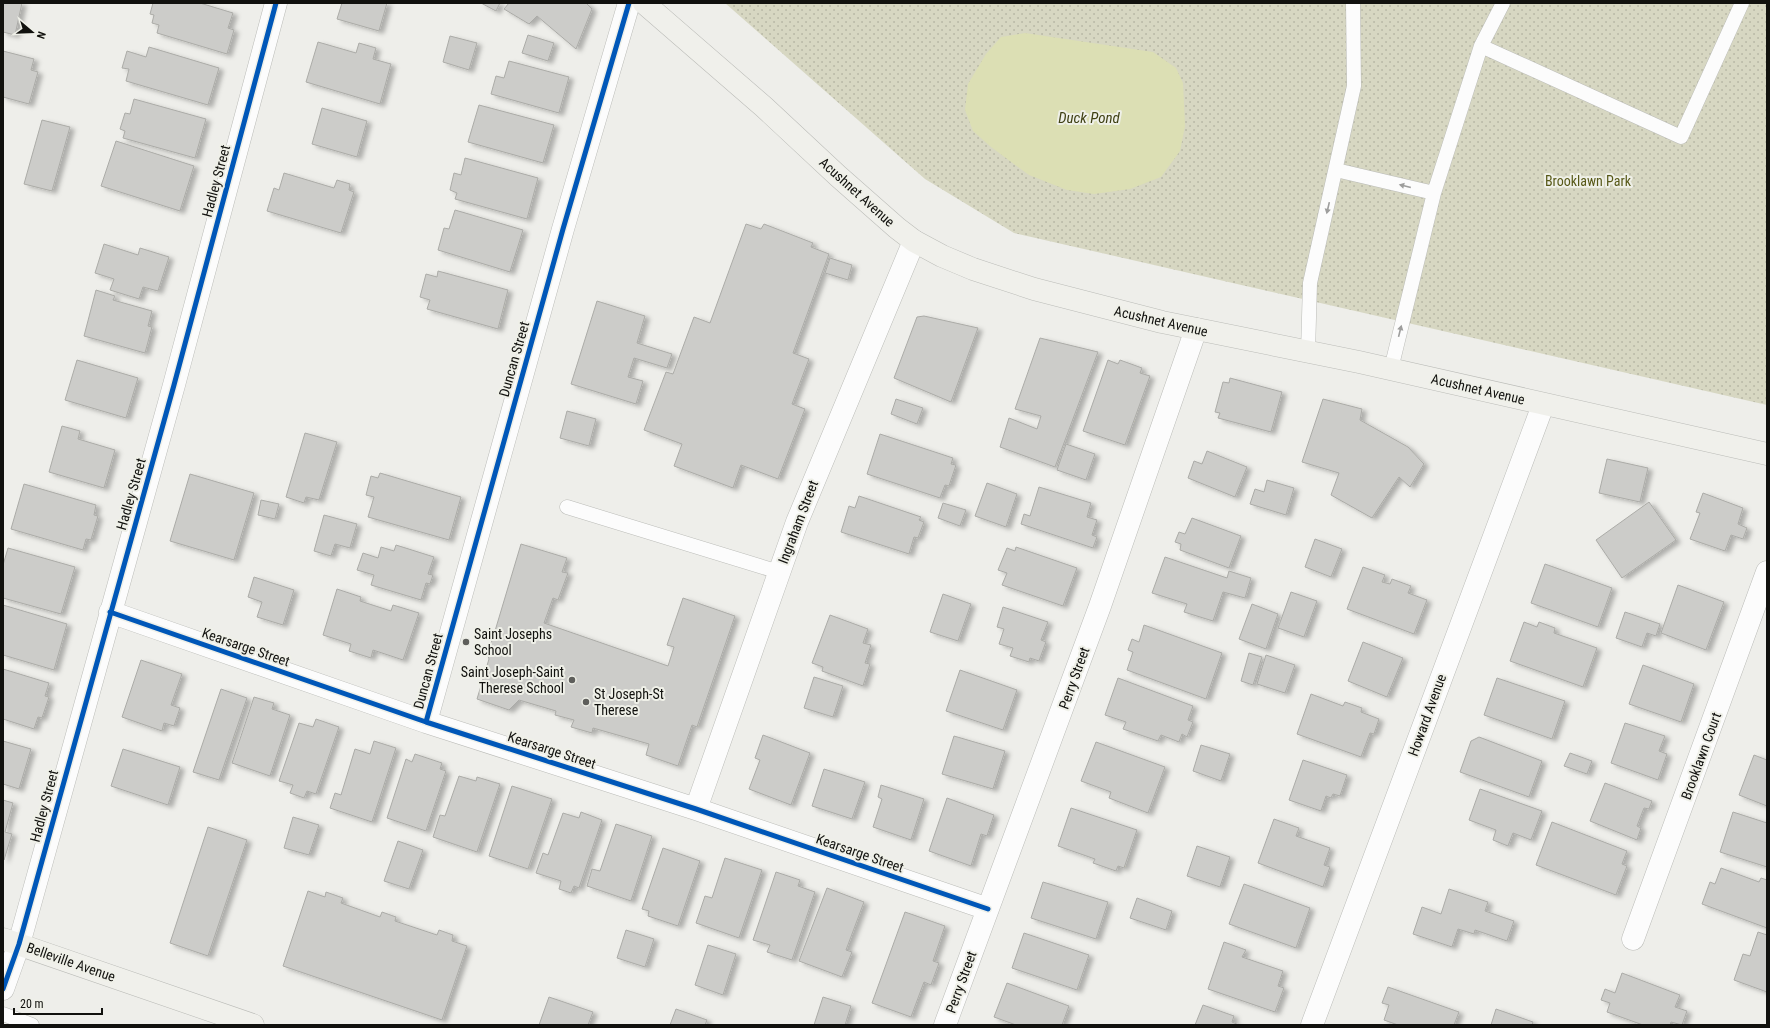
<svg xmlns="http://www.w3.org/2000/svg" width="1770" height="1028" font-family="'Roboto Condensed',sans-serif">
  <defs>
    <pattern id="green-dots" width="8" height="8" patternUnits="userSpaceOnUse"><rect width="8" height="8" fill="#d7d7c2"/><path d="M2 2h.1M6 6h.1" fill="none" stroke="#b8b8a6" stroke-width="1.8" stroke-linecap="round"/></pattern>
    <filter id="shadow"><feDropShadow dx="4.5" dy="2.5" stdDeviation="2" flood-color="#0004"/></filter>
  </defs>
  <rect width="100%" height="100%" fill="#eeeeea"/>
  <!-- green -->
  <path fill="url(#green-dots)" d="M725,3H1767V405L1014,233L925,179Z"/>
  <!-- water -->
  <path fill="#dcdfb4" d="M1025,33L1153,52L1176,68L1183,83L1185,126L1180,151L1161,177L1130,189L1094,194L1067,190L1029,175L991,147L973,131L965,110L968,84L986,54L1001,37Z"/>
  <!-- building -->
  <path fill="#ccccc9" stroke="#ababa7" filter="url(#shadow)" d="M3,3H22L15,35L3,32Z
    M153,3H200L233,13L228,28L234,30L227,54L157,33L159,25L152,23L154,15L150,14Z
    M342,3H387L379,31L337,19Z
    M481,3H500L496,11Z
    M509,3H586L592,9L576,49L537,16L529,24L504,9Z
    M528,35L554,43L548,61L522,53Z
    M450,36L477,43L469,70L443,62Z
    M318,42L356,53L359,43L376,48L373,59L391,64L380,104L306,82Z
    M149,47L219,68L208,105L126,81L129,69L122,68L127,51L146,57Z
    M3,51L34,59L31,70L38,72L29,104L3,97Z
    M509,61L569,77L559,113L491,94L496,76L504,78Z
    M134,99L206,119L195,158L123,138L125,131L120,129L125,113L130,114Z
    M479,105L554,125L543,163L468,142Z
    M322,108L367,121L357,157L312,144Z
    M42,120L70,127L52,191L24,184Z
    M116,141L194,166L180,211L101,186Z
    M465,158L538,178L527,219L455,199L457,193L450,190L454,173L461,175Z
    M284,173L334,188L337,180L350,184L349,190L354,192L341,233L267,211L274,188L279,190Z
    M455,210L523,230L510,272L438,250L444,228L449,229Z
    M746,224L761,229L764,224L813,243L811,247L829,254L793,353L809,359L792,404L805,409L778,479L741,465L733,488L674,466L682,444L644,430L666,372L673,374L694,317L710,323Z
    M104,244L138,255L140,248L169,257L158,291L143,287L139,299L110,290L114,279L95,273Z
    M830,258L852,265L848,280L825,273Z
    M438,271L508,290L498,329L427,309L430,300L420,297L426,274L437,277Z
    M96,290L115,296L113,300L152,311L148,326L152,327L145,353L84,336Z
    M597,301L645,316L637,343L672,354L667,368L634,358L628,377L643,381L636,404L571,384Z
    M924,316L978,328L951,402L894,378L917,317Z
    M1040,338L1098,352L1055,467L1000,447L1009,418L1037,429L1041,416L1015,409Z
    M77,360L138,378L126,418L65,400Z
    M1108,360L1118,364L1120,360L1142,368L1140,373L1150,376L1125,445L1083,431Z
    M1230,378L1282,392L1271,432L1218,418L1220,413L1215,412L1223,382L1229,383Z
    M896,399L923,408L917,424L891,414Z
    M1323,399L1362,409L1360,420L1408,447L1424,464L1410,487L1399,477L1372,518L1331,495L1339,473L1302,462Z
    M567,411L596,419L589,446L560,438Z
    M62,426L80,431L78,439L115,450L104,488L49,472Z
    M305,433L337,442L319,500L306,497L304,503L286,497Z
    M880,434L953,458L951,464L956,465L949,486L945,485L940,498L867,474Z
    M1066,444L1095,454L1086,480L1057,470Z
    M1207,451L1247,467L1235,497L1188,478L1194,461L1202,464Z
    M1607,459L1648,468L1640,502L1599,493Z
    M380,473L461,497L449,540L368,517L374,497L366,495L371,476L378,478Z
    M190,474L254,493L234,560L170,541Z
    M1267,480L1294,488L1286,515L1250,504L1255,489L1264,492Z
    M987,483L1017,494L1006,527L975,516Z
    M24,484L96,505L94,515L98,516L91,540L86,539L83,550L11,529Z
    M1039,487L1091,503L1087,517L1097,520L1092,535L1097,537L1093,548L1021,524L1024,514L1030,516Z
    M1703,493L1743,508L1738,524L1747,528L1743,539L1731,535L1725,551L1690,539L1700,513L1696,512Z
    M859,496L921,517L919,520L924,522L918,538L914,537L909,554L841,532L849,506L855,508Z
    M261,500L279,504L275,519L258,515Z
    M1649,502L1676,540L1622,578L1596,540Z
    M943,503L966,510L960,526L938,518Z
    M324,515L357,524L350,548L335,544L331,556L314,551Z
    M1192,518L1241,536L1229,568L1180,550L1181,544L1175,542L1179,532L1185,534Z
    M1315,539L1342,549L1331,577L1305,567Z
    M521,544L567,558L562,572L568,573L558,600L553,598L544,623L668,666L674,647L667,645L683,598L735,616L697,727L692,725L678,766L646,755L649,744L593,728L592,733L571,727L574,720L555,715L556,711L519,700L509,710L477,699L489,659L486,649L492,641Z
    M396,545L434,557L428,574L433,575L430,584L426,583L421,600L371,585L374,575L357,570L363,553L378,558L381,547L394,551Z
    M1016,547L1077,568L1063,606L1002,585L1007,573L998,570L1007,548L1015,551Z
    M8,548L75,567L61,614L3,598V565Z
    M1165,557L1227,578L1229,571L1251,578L1245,598L1223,592L1213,621L1184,612L1187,604L1152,593Z
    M1545,564L1612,588L1598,627L1531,603Z
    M1363,567L1385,575L1382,582L1390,584L1392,579L1411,586L1408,593L1427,600L1414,634L1347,609Z
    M254,577L294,590L283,625L257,617L262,602L248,597Z
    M1678,585L1724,602L1706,650L1661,633Z
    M337,589L361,597L360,601L391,611L393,605L419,613L403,660L373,650L371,658L349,651L351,644L323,635Z
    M1291,592L1317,601L1304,637L1278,628Z
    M943,594L971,604L958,641L930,632Z
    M1252,604L1278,614L1266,649L1239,639Z
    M3,605L67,624L54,670L3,655Z
    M1003,607L1048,622L1041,640L1046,642L1039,661L1030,658L1029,662L1010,656L1013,648L999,644L1004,629L997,627Z
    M1625,612L1660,624L1656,636L1647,633L1642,647L1616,638Z
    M830,615L868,629L863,643L871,645L865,663L870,664L863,686L822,671L823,667L812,663Z
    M1524,622L1537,627L1539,622L1555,628L1554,633L1597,648L1583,687L1510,661Z
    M1144,625L1222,653L1206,699L1127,670L1133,652L1128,650L1132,639L1139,642Z
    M1363,642L1403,658L1387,697L1348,681Z
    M1249,653L1262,657L1253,685L1241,681Z
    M1266,655L1295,665L1285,693L1257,684Z
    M141,660L182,674L171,705L180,708L174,726L164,723L162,731L122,717Z
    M1643,665L1694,684L1681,722L1629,704Z
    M3,669L49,683L45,696L49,697L42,718L38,717L34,729L3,719Z
    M960,670L1017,690L1003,730L946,711Z
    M814,677L843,686L833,717L804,708Z
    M1118,678L1193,706L1188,720L1193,722L1187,737L1182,734L1179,742L1161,735L1158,741L1123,729L1126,722L1105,715Z
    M1497,678L1565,701L1552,739L1484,715Z
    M221,689L247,698L219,780L193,772Z
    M1311,694L1343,706L1345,702L1362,708L1361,712L1379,719L1374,734L1370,733L1361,757L1297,734Z
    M254,697L274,703L272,709L290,715L270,776L232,763Z
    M316,719L339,727L316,794L307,791L304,798L290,793L293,785L279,781L299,723L313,727Z
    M1625,723L1665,736L1659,751L1667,754L1658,780L1611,763Z
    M763,735L810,753L791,805L749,789L760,760L755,758Z
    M954,736L1005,751L993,789L942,774Z
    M1479,737L1542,761L1529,797L1460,772L1471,741Z
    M3,741L31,749L19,789L3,784Z
    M374,741L396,748L372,822L330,808L335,793L341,795L355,749L370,754Z
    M1096,742L1165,767L1148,813L1109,798L1111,792L1081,781Z
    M1201,745L1230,754L1221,781L1193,771Z
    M123,749L180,767L168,805L111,786Z
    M1570,753L1592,761L1587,774L1564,766Z
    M415,754L442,763L440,769L446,771L426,831L387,818L406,759L412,762Z
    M1754,755L1767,760V806L1739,795Z
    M1303,760L1347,775L1340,796L1333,794L1331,798L1326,796L1321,811L1289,800Z
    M824,769L865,782L852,819L812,806Z
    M459,776L476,781L477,777L500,784L477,852L433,837L440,815L445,816Z
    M1605,783L1652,801L1649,809L1644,808L1637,826L1641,828L1637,840L1590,821Z
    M881,785L924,799L911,840L873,827L882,799L878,797Z
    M512,786L552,799L528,869L489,856Z
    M1480,789L1542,811L1531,840L1513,833L1508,846L1493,840L1496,830L1469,820Z
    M947,798L994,815L987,836L981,834L971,866L929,851Z
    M3,800L13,803L5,832L12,834L4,860Z
    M1071,808L1137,830L1124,868L1118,866L1116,871L1093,863L1095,859L1058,846Z
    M581,812L602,820L579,888L574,886L571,893L559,889L561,881L536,873L543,853L548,855L563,813L579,818Z
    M1733,812L1767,823V867L1720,852Z
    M293,817L319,825L309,855L284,848Z
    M1274,819L1299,828L1296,836L1330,848L1324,865L1330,867L1323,887L1258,863Z
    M1552,822L1627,851L1622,864L1627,866L1616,895L1536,865Z
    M616,824L652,836L631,901L587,886L592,869L600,871Z
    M208,827L247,840L208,956L170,943Z
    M398,841L423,850L409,889L384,881Z
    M1197,846L1230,857L1220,887L1187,876Z
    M663,848L700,861L678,926L648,916L649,911L642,909Z
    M725,858L762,870L739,938L696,923L705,896L712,898Z
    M1721,868L1759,882L1761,878L1767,880V928L1702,904L1710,882L1715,884Z
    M776,872L800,880L798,886L815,892L792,960L767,952L770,945L753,940Z
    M1043,882L1108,902L1096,939L1031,918Z
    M1244,884L1310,908L1296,948L1229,924Z
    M827,888L864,902L846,950L852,952L842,977L799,961Z
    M1449,889L1488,902L1485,911L1514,921L1507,941L1475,930L1474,934L1458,929L1452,947L1413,934L1422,907L1441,914Z
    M308,891L325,897L326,892L343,898L341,903L380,917L382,912L396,917L395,921L437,935L439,930L453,935L452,941L467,946L442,1020L283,966Z
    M1137,898L1172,911L1166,930L1130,918Z
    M905,912L945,926L933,961L939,963L931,985L924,982L911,1017L872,1003Z
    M626,930L654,939L645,967L617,958Z
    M1758,932L1767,935V992L1734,980L1743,954L1750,956Z
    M1024,933L1089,955L1077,990L1012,968Z
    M1224,942L1246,950L1242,957L1283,971L1278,986L1284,988L1275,1012L1208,989Z
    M708,945L736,954L723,995L695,985Z
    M1622,973L1680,995L1675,1007L1687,1011L1682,1025L1671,1022L1670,1025H1643L1607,1012L1610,1003L1601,1000L1605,989L1615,993Z
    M1007,983L1069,1006L1062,1025H1016L994,1017Z
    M1388,987L1459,1012L1454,1025H1398L1384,1020L1389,1005L1382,1003Z
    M549,997L593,1012L588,1025H539Z
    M823,997L851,1006L845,1025H814Z
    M1203,1005L1234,1016L1232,1022L1239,1025H1195Z
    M676,1009L707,1020L705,1025H670Z
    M1496,1009L1533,1022L1532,1025H1491Z"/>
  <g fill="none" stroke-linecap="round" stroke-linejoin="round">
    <defs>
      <path id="service" d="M1481,46L1681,137L1742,3
        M1336,170L1434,193L1391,369
        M1434,193L1481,46L1503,3
        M1308,352L1310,283L1354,86L1353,3
        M567,507L779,572
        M3,1014L32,1025"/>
      <path id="minor" d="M110,612L426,722L696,809L988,909
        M426,722L563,229L629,3
        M696,809L797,522L914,241
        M1633,939L1767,572
        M3,989L19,944L174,385L276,3
        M945,1025L1100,606L1196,329
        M1312,1025L1543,405"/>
      <path id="secondary" d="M644,3L764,107L838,176L897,228L914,241L942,256L973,269L1034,289L1162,322L1359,362L1767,454
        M3,939L253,1025"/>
    </defs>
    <!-- service casing -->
    <use href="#service" stroke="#bbbcb8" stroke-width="15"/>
    <!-- minor casing -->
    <use href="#minor" stroke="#bbbcb8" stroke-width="23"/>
    <!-- secondary casing -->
    <use href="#secondary" stroke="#bbbcb8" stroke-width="23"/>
    <!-- service -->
    <use href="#service" stroke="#fcfcfc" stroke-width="14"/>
    <!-- minor -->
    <use href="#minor" stroke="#fcfcfc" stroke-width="22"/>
    <!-- secondary -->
    <use href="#secondary" stroke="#f0f0eb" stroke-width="22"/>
    <defs>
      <path id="cycleway" d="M110,612L426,722L696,809L988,909
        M426,722L563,229L629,3
        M3,989L19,944L174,385L276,3"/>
    </defs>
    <!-- cycleway casing -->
    <use href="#cycleway" stroke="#eff0e8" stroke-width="8"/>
    <!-- cycleway -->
    <use href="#cycleway" stroke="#0057b8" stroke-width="5"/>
  </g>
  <!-- one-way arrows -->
  <defs><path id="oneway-solid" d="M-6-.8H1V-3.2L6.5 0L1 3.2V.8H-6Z"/></defs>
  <g fill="#9e9e9d">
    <use href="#oneway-solid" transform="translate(1405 186) rotate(-166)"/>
    <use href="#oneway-solid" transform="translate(1328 208) rotate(103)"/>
    <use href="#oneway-solid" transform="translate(1400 331) rotate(-76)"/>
  </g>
  <!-- markers -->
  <g fill="#5e5e5b" stroke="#eff0e8" stroke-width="1.5">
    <circle cx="466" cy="642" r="4"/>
    <circle cx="572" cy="680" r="4"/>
    <circle cx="586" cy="702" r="4"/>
  </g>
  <g text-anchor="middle" stroke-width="4" stroke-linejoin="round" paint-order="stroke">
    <!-- street labels -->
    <g font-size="14" fill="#11110e" stroke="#eff0e8">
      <text transform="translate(216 181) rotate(-75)" y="5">Hadley Street</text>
      <text transform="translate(857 192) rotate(42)" y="5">Acushnet Avenue</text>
      <text transform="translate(1161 321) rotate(13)" y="5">Acushnet Avenue</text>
      <text transform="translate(514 359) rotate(-74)" y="5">Duncan Street</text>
      <text transform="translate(1478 389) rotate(13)" y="5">Acushnet Avenue</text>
      <text transform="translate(131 494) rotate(-74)" y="5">Hadley Street</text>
      <text transform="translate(798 522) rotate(-69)" y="5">Ingraham Street</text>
      <text transform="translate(246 647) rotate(19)" y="5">Kearsarge Street</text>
      <text transform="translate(428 671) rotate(-75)" y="5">Duncan Street</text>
      <text transform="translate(1074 678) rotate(-70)" y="5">Perry Street</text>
      <text transform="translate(1427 715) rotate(-70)" y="5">Howard Avenue</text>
      <text transform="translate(552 750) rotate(18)" y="5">Kearsarge Street</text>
      <text transform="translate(1701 756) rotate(-70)" y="5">Brooklawn Court</text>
      <text transform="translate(44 806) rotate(-75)" y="5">Hadley Street</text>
      <text transform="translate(860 853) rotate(19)" y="5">Kearsarge Street</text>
      <text transform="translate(71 962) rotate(19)" y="5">Belleville Avenue</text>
      <text transform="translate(961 982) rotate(-70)" y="5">Perry Street</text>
    </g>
    <!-- park labels -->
    <g font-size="14" fill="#585918" stroke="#eff0e8">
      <text x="1588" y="186">Brooklawn Park</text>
    </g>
    <!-- poi labels -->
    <g font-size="14" fill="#11110e" stroke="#eff0e8" text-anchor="start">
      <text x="474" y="639">Saint Josephs<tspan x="474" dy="16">School</tspan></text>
      <text x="564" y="677" text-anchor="end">Saint Joseph-Saint<tspan x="564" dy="16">Therese School</tspan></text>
      <text x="594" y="699">St Joseph-St<tspan x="594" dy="16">Therese</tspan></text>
    </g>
    <!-- water labels -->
    <g font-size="15" font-style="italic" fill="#404115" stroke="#eff0e8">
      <text x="1089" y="123">Duck Pond</text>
    </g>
  </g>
  <!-- border -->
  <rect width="1770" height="1028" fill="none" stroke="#11110e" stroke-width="8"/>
  <!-- north arrow -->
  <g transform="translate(32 32) rotate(109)" stroke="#eff0e8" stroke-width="3" paint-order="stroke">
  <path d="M0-3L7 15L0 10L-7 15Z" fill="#11110e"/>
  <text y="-6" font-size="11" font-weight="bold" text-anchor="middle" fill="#11110e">N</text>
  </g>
  <!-- scale -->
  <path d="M14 1008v6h88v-6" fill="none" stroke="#11110e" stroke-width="2"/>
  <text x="20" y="1008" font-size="12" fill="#11110e" stroke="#eff0e8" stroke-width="3" paint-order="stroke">20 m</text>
</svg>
